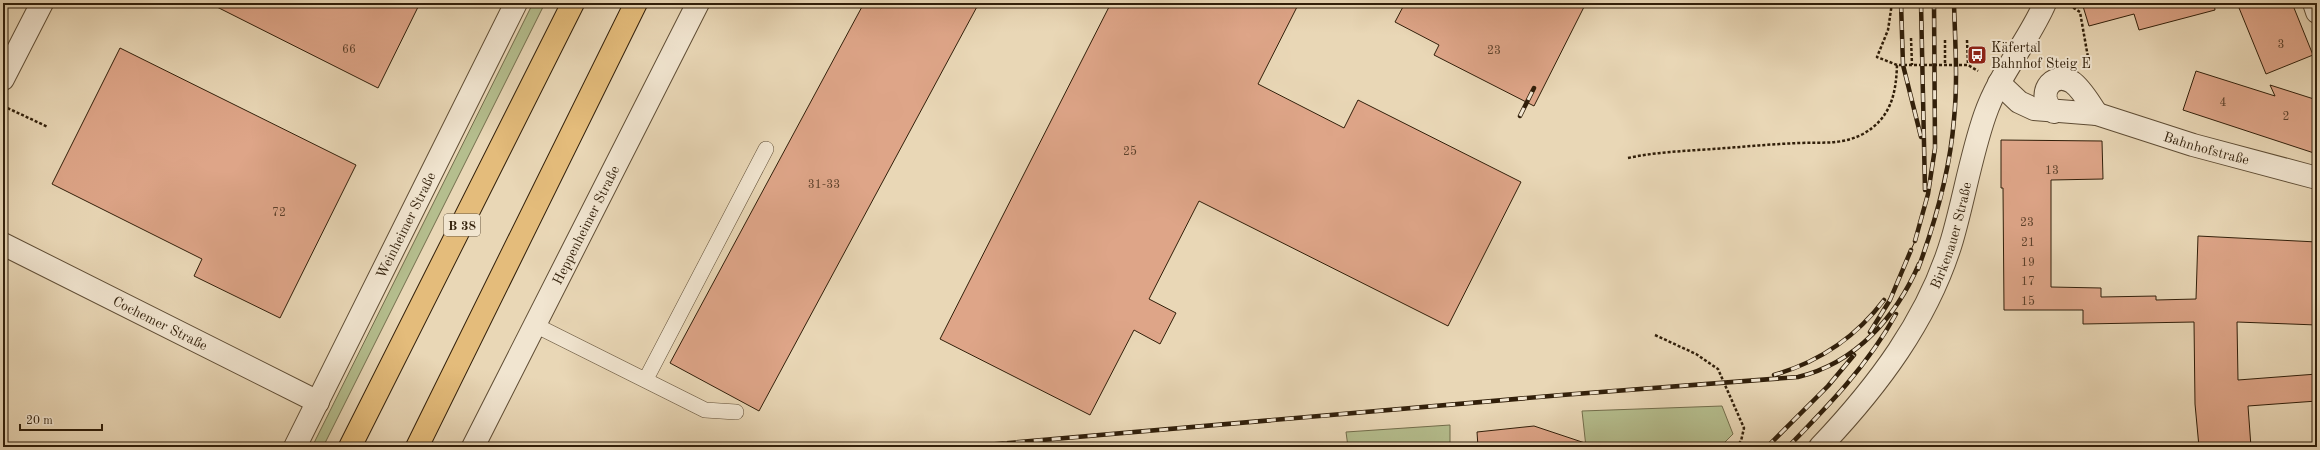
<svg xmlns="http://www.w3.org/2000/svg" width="2320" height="450" font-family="'Old Standard TT',serif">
  <rect width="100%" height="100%" fill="#e9d7b6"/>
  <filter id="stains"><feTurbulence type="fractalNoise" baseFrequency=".005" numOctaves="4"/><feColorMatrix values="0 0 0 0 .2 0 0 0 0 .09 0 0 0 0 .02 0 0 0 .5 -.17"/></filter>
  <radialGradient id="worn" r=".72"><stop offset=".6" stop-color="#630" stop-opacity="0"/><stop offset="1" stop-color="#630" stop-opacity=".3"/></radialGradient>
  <!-- green -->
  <path fill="#b5be8e" stroke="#736e4c" d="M533,3H545L323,447H312Z
    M1722,406L1733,434L1720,447H1586L1582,411Z
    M1450,425V447H1348L1346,432Z"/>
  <!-- building -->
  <path fill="#dea588" stroke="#311f0a" d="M209,3H420L378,88Z
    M864,3H979L759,411L670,363Z
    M1111,3H1299L1258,84L1344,128L1358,100L1521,182L1448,326L1199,201L1149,299L1176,313L1160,344L1134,330L1090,415L940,339Z
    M1405,3H1586L1534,106L1434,55L1439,45L1395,22Z
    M2082,3H2214L2215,10L2139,30L2134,14L2089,26Z
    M2237,3H2292L2313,55L2266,74Z
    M120,48L356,165L280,318L194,276L202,259L52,184Z
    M2196,71L2275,96L2270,85L2317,100V154L2183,110Z
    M2001,140L2102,141L2103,179L2051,180V287L2101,288V297L2156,296V300L2196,299L2198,236L2317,242V325L2237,322L2238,380L2317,374V401L2248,406L2251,447H2199L2195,404L2194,322L2083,324V310H2004L2003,188H2001Z
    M1534,426L1585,443L1584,447H1478L1477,432Z"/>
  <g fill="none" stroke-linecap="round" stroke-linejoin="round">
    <defs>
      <path id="service" d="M535,325L705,410L736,412
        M646,379L766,149"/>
      <g id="minor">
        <path d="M2314,3L2317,12"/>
        <path d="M3,79L42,3"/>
        <path id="s1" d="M1999,83L2019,102L2034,109L2097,114L2193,145L2317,178"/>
        <path d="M2054,112C2035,96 2051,70 2072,82C2082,89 2090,104 2097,114"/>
        <path id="s2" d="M1820,447C1877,387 1928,320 1952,240C1964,199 1971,155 1985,115C1999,74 2028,42 2045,3"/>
      </g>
      <g id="tertiary">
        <path id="s3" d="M3,244L318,402"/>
        <path id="s4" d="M295,447L516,3"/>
        <path id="s5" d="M473,447L698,3"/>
      </g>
      <path id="trunk" d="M350,447L573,3
        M417,447L636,3"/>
    </defs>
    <!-- service casing -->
    <use href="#service" stroke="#5f4d35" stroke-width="16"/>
    <!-- minor casing -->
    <use href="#minor" stroke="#5f4d35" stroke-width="24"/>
    <!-- tertiary casing -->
    <use href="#tertiary" stroke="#5f4d35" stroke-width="24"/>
    <!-- trunk casing -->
    <use href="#trunk" stroke="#311f0a" stroke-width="24"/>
    <!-- path -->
    <path stroke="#311f0a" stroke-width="2.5" stroke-dasharray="3 2" stroke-linecap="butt" d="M1892,3L1888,30L1877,57L1897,65H1968L1978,71
      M2069,5L2080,12L2089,63
      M1911,38L1912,65
      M1945,40V65
      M1967,40L1968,65
      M3,106L48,127
      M1628,158C1656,152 1684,151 1713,149C1742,147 1771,144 1800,143C1823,142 1842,145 1863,134C1891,118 1896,94 1897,65
      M1655,335L1696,354L1718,369L1744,428L1741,441L1736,447"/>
    <!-- service -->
    <use href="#service" stroke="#f1e5d0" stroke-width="15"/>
    <!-- minor -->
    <use href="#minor" stroke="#f1e5d0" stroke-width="22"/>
    <!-- tertiary -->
    <use href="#tertiary" stroke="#f1e5d0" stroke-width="22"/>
    <!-- trunk -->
    <use href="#trunk" stroke="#e4bc7b" stroke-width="22"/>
    <!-- tram -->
    <path stroke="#311f0a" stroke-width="1" d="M1911,250L1915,241"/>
    <defs>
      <path id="rail" d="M1901,3L1903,65L1921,137
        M1921,3L1925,190
        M1520,116L1534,88
        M1915,241L1928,194L1935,148L1934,3
        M1918,269C1936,220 1950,171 1954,119C1958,80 1955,41 1954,3
        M1870,332L1890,300L1911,250
        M1774,375C1819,362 1856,337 1884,300
        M962,447L1562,395L1798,377C1856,363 1896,317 1919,264
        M1767,447L1828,386L1854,355
        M1788,447C1828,406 1868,365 1896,314"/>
    </defs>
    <!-- rail casing -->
    <use href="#rail" stroke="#311f0a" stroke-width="4.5"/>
    <!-- rail -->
    <use href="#rail" stroke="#f1e5d0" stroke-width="3" stroke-dasharray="9" stroke-linecap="butt"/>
  </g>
  <!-- icons -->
  <defs>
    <symbol id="bus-square" viewBox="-11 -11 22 22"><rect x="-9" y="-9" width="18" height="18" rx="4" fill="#8f2418" stroke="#f1e5d0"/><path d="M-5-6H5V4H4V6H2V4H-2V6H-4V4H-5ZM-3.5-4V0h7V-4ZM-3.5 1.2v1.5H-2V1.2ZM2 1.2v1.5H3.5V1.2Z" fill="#fff"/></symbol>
  </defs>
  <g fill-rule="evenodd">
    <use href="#bus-square" x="1966" y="44" width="22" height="22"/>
  </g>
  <g text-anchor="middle" stroke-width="4" stroke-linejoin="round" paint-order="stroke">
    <!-- number labels -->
    <g font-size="12" fill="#5c402a">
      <text x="2281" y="48">3</text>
      <text x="349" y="53">66</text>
      <text x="1494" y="54">23</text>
      <text x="2223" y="106">4</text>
      <text x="2286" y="120">2</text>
      <text x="1130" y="155">25</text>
      <text x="2052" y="174">13</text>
      <text x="824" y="188">31-33</text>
      <text x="279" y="216">72</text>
      <text x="2027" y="226">23</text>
      <text x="2028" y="246">21</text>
      <text x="2028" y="266">19</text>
      <text x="2028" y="285">17</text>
      <text x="2028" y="305">15</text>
    </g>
    <!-- shield labels -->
    <rect fill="#f1e5d0" stroke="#6b5a45" stroke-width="1" x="444" y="214" width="36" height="22" rx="3"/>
    <g font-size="13" font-weight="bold" fill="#311f0a">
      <text x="462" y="230">B 38</text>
    </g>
    <!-- poi labels -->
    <g font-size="14" fill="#311f0a" stroke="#f1e5d0" text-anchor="start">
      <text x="1991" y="52">Käfertal<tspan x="1991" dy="16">Bahnhof Steig E</tspan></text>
    </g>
    <!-- street labels -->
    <g font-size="14" fill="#311f0a" stroke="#f1e5d0">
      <text dy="5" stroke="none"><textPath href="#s1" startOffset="222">Bahnhofstraße</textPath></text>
      <text dy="5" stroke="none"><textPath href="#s4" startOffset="248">Weinheimer Straße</textPath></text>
      <text dy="5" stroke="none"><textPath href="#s5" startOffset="249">Heppenheimer Straße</textPath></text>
      <text dy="5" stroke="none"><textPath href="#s2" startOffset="252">Birkenauer Straße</textPath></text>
      <text dy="5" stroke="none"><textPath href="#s3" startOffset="176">Cochemer Straße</textPath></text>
    </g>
  </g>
  <!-- margin -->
  <rect width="2320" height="450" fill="none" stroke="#e9d7b6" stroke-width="16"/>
  <rect x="4" y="4" width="2312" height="442" fill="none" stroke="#311f0a" stroke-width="2"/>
  <rect x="8" y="8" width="2304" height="434" fill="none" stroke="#311f0a"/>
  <!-- scale -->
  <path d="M20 424v6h82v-6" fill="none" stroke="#311f0a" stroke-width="2"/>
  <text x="26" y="424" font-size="12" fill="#311f0a" stroke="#f1e5d0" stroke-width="3" paint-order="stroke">20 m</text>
  <rect width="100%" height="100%" filter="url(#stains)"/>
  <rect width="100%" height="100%" fill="url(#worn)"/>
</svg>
